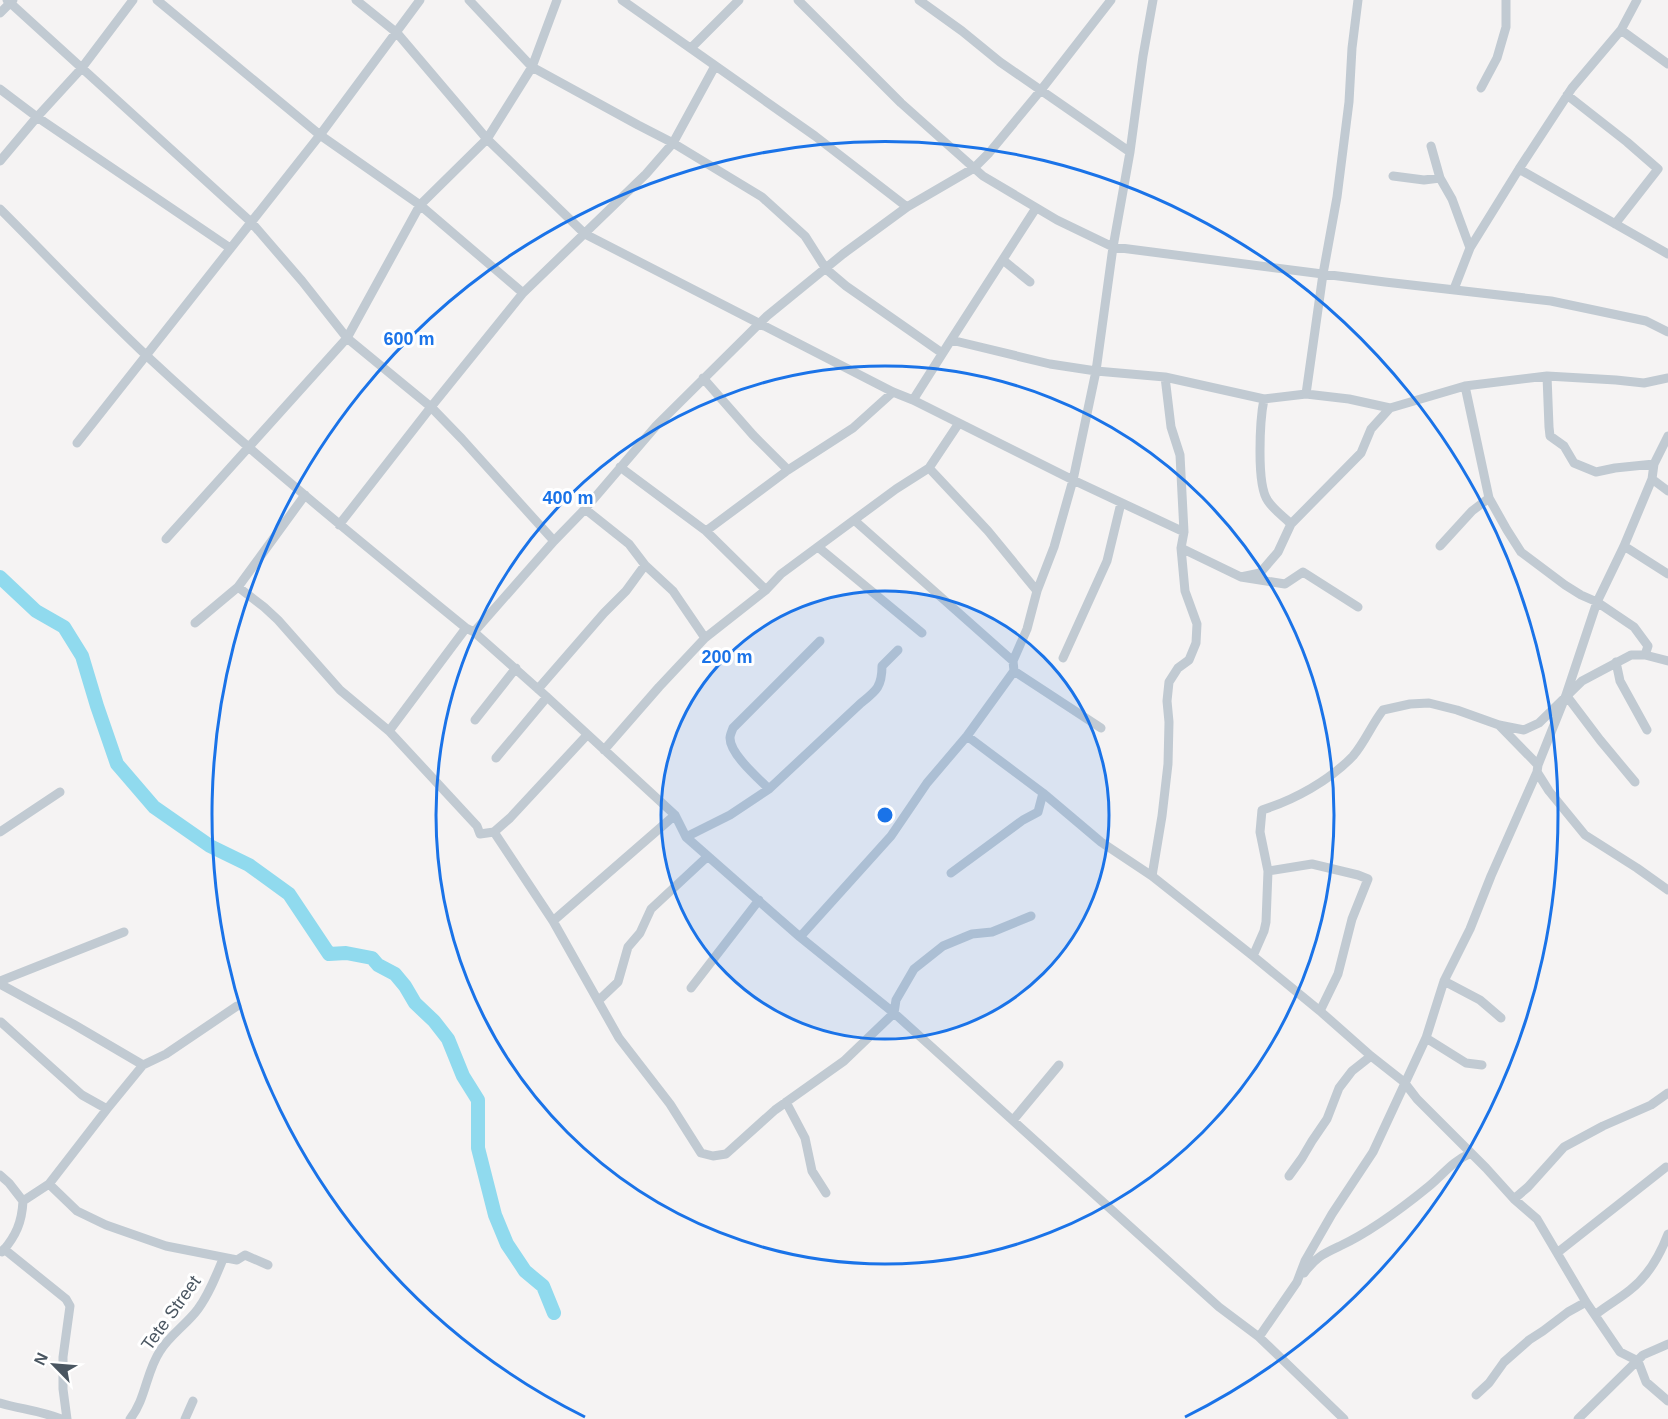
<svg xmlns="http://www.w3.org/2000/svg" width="1668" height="1419" font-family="Arial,sans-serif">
  <rect width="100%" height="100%" fill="#f5f3f3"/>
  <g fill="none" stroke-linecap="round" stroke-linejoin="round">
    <!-- river -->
    <path stroke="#90daee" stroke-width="14" d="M0,577L36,611L64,627L82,656L97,706L117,764L154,807L210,846L249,865L289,894L329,954L346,953L372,958L378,965L395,974L405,986L415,1003L434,1021L448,1039L463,1076L478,1100V1148L495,1215L507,1244L525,1271L543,1286L554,1313"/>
    <!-- minor -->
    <path stroke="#c1cad2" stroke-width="9" d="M7,0L251,222L302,281L347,338L431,407L462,439L554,541
      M157,0L320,135L420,205L523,293
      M356,0L397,33L487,139L585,234L893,392L913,400L1073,480L1184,532
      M469,0L532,67L638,125L673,143L762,197L805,236L826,269L846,286L942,353
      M622,0L815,136L907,207
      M798,0L901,103L983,176L1057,220L1113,247L1385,282L1551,301L1646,321L1668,332
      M919,0L962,31L1000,62L1130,152
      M0,13L13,0
      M1621,30L1668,64
      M691,48L739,0
      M1481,88L1497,58L1506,27V0
      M0,89L37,117L230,248
      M1567,95L1627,142L1658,169L1615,224
      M1431,146L1440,178
      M0,161L37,117L81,69L133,0
      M1519,169L1668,254
      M1393,176L1424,180L1440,178L1452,199L1470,248
      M0,209C49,258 97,309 148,357C250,452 358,540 466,628L474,632L547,697L675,815L686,837L800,937L894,1013L1219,1307L1259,1337L1344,1419
      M1003,260L1030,282
      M1454,289L1470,248L1519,169L1572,88L1621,30L1637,0
      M951,340L1036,208
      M1547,376L1549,427L1550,436L1564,446L1574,463L1596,472L1615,468L1654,464
      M703,378L753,435L788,470
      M1465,386L1489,498L1507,530L1521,552L1565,585L1581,595L1597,602L1634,627L1648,646L1645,655
      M1306,394L1323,274L1337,197L1349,102L1352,48L1358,0
      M1264,399C1260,419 1256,485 1268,501C1274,510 1284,517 1291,524
      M913,400L951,340L1050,364L1096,371L1165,377L1264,399L1306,394L1349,399L1390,408L1465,386L1547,376L1616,380L1644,383L1668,378
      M77,443L320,135L420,0
      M620,467L706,531L766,590
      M929,468L988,531L1037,591
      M1652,479L1668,491
      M585,509L629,544L645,565L673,591L705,638
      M854,520L1013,661
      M339,525L431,407L523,293L646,174L673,143L715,66
      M706,531L788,470L853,428L893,392
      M166,539L347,338L420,205L487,139L532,67L557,0
      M1440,546L1472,511L1489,498
      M1624,546L1668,574
      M818,547L922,633
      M1181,548L1241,577L1285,584L1303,572L1358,607
      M1241,577L1260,573L1278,552L1291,524L1361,453L1371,429L1390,408
      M238,587L264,607L278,620L340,690L389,731L477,826L480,834L494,832L510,818L587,735
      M195,623L238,587L305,495
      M474,632L554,541L585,509L656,426L767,316L843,254L907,207L974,168L989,153L1041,90L1111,0
      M1063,658L1107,561L1121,503
      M1616,662L1620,681L1647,730
      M1014,671L1101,728
      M538,689L604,613L626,591L645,565
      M1566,695L1600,740L1635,782
      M475,720L516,668
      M1499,725L1538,765
      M389,731L466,628
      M967,736L1043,793L1101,842L1152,876L1253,956L1320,1011L1371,1056L1404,1082L1417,1099L1486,1168L1514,1199L1537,1219L1586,1302L1620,1352L1638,1361L1646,1382L1668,1401
      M604,750L659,687L705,638L766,590L781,574L896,489L929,468L959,423
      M496,758L547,697
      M1537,772L1549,791L1585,835L1637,868L1668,890
      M769,789C758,778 730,754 730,738C730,735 732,731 733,728L820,641
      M0,832L60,792
      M494,832L553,921L619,1038L670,1104L701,1153L713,1156L726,1154L775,1110L844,1061L894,1013L896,1000L914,969L943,946L972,934L992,932L1031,916
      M686,837L730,815L769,789L861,703C876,691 882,687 882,666L898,650
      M1268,871L1312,864L1358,875L1368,879L1352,919L1338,974L1320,1011
      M951,873L1023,820L1038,812L1043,793
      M1152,876L1162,816L1168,764L1169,722L1167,701L1169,682L1178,668L1189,660L1196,643L1197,624L1185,591L1181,548L1184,532L1180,455L1171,427L1165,377
      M553,921L675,815
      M800,937L891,836L927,783L967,736L1014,671L1013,661L1027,629L1037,591L1054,547L1073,480L1096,371L1113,247L1130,152L1143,56L1153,0
      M1253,956L1264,931L1266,922L1268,871L1260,832L1262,810C1294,800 1329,781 1353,756C1365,742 1372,724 1383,710L1410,704L1429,703L1457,710L1499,725L1524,730L1539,723L1582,681L1631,655H1645L1668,661
      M0,981L124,932
      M1444,981L1480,1000L1501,1018
      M0,984L73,1024L143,1065L107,1109L49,1184L23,1201
      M691,988L759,900
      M598,1001L618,982L628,947L640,933L651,909L708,856
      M1,1022L82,1095L107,1109
      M1426,1038L1466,1063L1482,1065
      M143,1065L166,1054L237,1006
      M786,1102L805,1138L812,1171L826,1193
      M1014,1119L1059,1065
      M0,1175L9,1183L23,1201C22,1222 16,1236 2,1252
      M1289,1176L1302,1158L1312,1141L1327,1119L1339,1088L1352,1071L1371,1056
      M49,1184L77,1211L106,1225L166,1246L237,1260L245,1255L268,1265
      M1514,1199L1528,1187L1564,1147L1603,1126L1651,1105L1668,1093
      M4,1249L66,1299L70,1306L63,1357V1389L67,1419
      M1557,1253L1666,1167
      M1304,1273C1316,1257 1323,1254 1340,1246C1372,1231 1401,1209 1428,1187C1444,1174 1451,1162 1471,1153
      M1595,1315C1606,1306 1619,1299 1630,1290C1648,1276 1660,1255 1668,1234
      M1259,1337L1297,1282L1305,1261L1332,1214L1373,1152L1426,1038L1444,981L1470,929L1491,876L1537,772L1538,765L1566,695L1597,602L1624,546L1652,479L1654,464L1668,436
      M1476,1395L1489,1383L1504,1362L1529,1340L1543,1331L1568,1312L1586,1302
      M0,1403C20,1409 41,1411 61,1419
      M130,1419C146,1399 146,1372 160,1351C170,1335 187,1324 198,1309C209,1294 216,1276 223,1259
      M185,1419L193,1401
      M1578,1419L1643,1355L1668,1344"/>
  </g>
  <!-- distance rings -->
  <circle cx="885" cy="815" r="224" fill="#1a73e8" fill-opacity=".12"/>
  <g fill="none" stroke="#1a73e8" stroke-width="3">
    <circle cx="885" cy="815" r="224"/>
    <circle cx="885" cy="815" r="449"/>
    <path d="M585 1417A673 673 0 1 1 1185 1417"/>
  </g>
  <g text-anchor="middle" stroke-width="6" stroke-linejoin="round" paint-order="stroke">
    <!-- street labels -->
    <g font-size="18" fill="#4a5661" stroke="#fff">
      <text transform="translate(171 1313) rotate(-54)" y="6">Tete Street</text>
    </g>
  </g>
  <circle cx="885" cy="815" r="9" fill="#1a73e8" stroke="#fff" stroke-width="3"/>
  <g font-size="18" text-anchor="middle" font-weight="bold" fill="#1a73e8" stroke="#fff" stroke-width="6" stroke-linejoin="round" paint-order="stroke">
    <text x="409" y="345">600 m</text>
    <text x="568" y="504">400 m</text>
    <text x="727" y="663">200 m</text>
  </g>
  <!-- north arrow -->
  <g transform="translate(54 1365) rotate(295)" stroke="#ffffff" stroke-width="4.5" paint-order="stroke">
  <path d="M0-4.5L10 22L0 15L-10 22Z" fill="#4a5661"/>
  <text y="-9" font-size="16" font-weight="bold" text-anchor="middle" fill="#4a5661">N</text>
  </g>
</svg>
